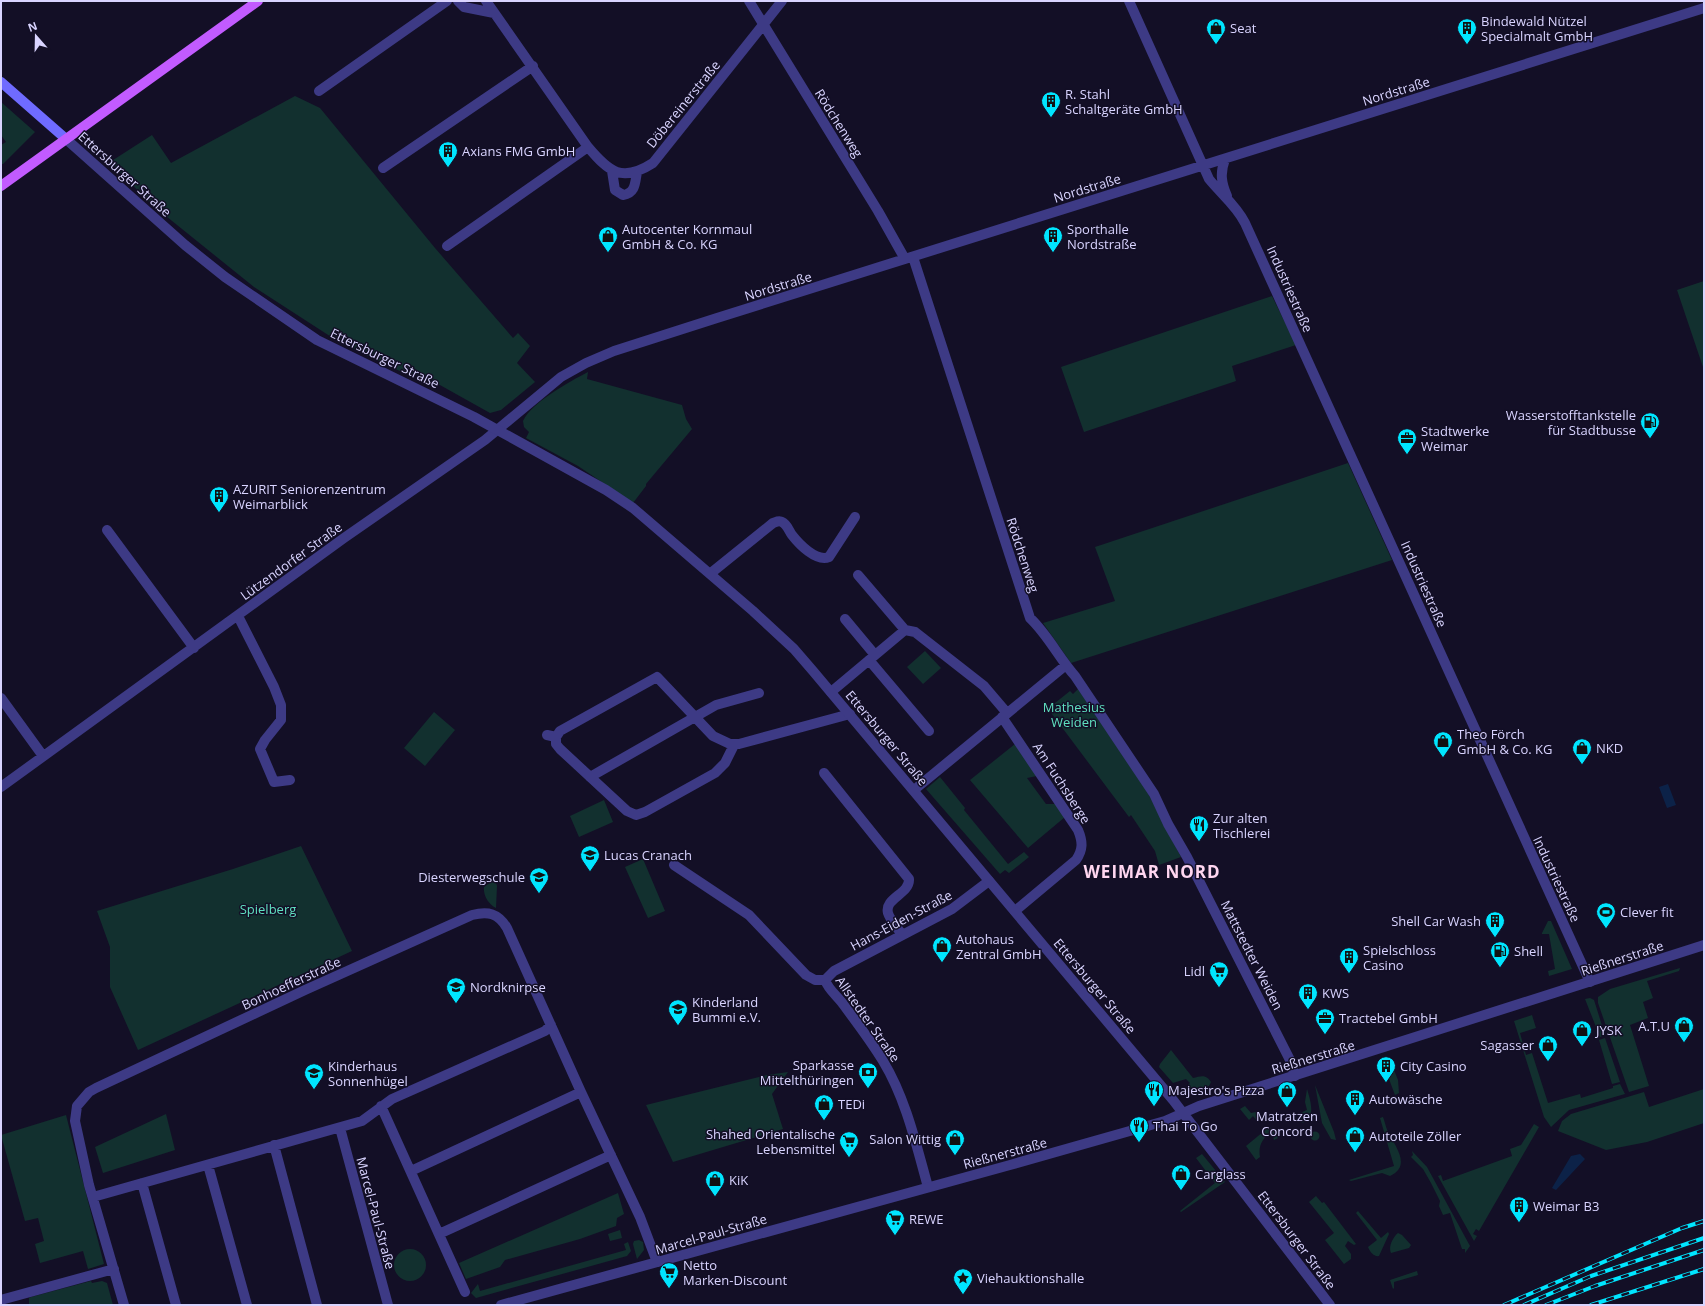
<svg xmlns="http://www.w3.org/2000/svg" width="1705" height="1306" font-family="'Open Sans',sans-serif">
  <rect width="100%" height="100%" fill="#130f26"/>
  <!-- green -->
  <path fill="#12302f" d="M295,96L320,108L435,248L513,338L518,333L530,346L517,363L535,382L501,410L490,413L422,375L404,373L339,342L254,287L151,204L110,162L152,135L171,163Z
    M1,102L35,132L3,164H1V145L6,142L1,135Z
    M1704,281V370L1677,290Z
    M1272,296L1296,345L1232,366L1236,381L1084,432L1061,367Z
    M588,372L587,379L682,405L686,419L692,429L646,484V486L633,503L578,466L526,438L529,432L524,427L523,421C532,402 569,382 588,372Z
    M1348,463L1392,560L1071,663L1043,623L1115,601L1095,547Z
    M925,651L941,668L923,684L907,667Z
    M1078,689L1148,793L1181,857L1159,865L1155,851L1131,815L1129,817L1043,702L1044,701L1050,707L1070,691L1073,694Z
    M434,712L455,730L425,766L404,748Z
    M1015,744L1037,776L1027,778L1046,804H1055L1065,817L1028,848L970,780Z
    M940,777L965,808L964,810L1008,864L1024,852L1029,857L1009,873L1005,870L1000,874L926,789Z
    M604,800L613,822L579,837L570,816Z
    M301,846L352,951L138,1050L110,987V947L97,911L233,869Z
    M643,859L665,911L648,918L625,867Z
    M491,882L496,883L497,886L496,908C488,904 483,895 484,887Z
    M1548,921H1551L1572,969L1549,976L1548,971L1555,969L1549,934H1542V933Z
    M1680,968L1679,971L1647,981L1653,998L1643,1002L1648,1018L1630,1025L1649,1086L1629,1092L1598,1003V997L1610,989Z
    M1590,998L1594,1000L1605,1035L1600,1037L1585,999Z
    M1532,1015L1536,1028L1520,1033L1526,1055L1532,1053L1548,1103L1580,1094L1581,1098L1613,1088V1086L1620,1084L1625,1094L1569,1110L1551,1127L1544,1117L1514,1021Z
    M1605,1038L1620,1082L1612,1084L1599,1040Z
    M1171,1050L1193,1078C1201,1076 1206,1074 1211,1082L1209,1086L1192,1091L1188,1085L1190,1083L1186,1079L1173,1083L1159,1067L1160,1064Z
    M1390,1060L1398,1080L1399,1093L1395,1095L1383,1063Z
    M788,1072L772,1094L783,1129L673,1162L646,1105L767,1075Z
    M1315,1085L1334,1132L1336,1140L1331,1139L1322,1123Z
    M1307,1089C1310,1099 1317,1119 1302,1123L1298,1114L1307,1110L1305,1102Z
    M1704,1089V1123L1647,1142L1606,1150L1558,1131L1562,1121L1571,1114L1644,1092L1649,1107Z
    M1245,1106L1251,1113L1256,1112L1262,1119L1258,1122L1253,1116L1249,1120L1240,1109Z
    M166,1114L175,1150L103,1173L95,1147Z
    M66,1115L104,1264L88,1269L83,1251L40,1263L35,1244L44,1241L38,1218L25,1221L1,1135Z
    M1383,1117C1385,1122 1386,1128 1388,1132C1395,1146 1412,1166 1390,1176L1382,1173L1351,1181L1349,1180L1394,1166L1380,1118Z
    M1534,1124L1539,1127L1479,1231L1476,1229L1473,1234L1477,1236L1474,1241L1438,1176L1441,1175L1443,1181L1512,1156L1510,1149L1521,1145Z
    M1269,1127L1276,1130L1278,1138L1274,1140L1272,1133C1262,1137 1258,1147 1260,1157L1256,1160L1246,1146Z
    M1310.5 1136a4.5 4.5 0 1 1 9 0a4.5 4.5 0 1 1-9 0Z
    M1412,1151L1427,1167L1470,1246L1465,1253V1249H1462L1450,1213L1443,1215L1439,1206L1440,1201L1431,1183L1423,1169L1411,1157L1413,1155Z
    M1202,1154L1225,1182L1181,1212L1180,1211L1215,1183L1196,1158Z
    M618,1193L624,1214L617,1218L616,1226L580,1239L505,1260L500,1267L466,1279L459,1263Z
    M1316,1196L1322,1203L1324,1202L1356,1244L1354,1245L1348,1241L1345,1246L1351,1254V1259L1344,1264L1325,1240L1334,1233L1309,1202Z
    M1358,1211L1381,1238L1388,1232L1389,1234L1379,1256C1374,1257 1370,1252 1368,1247L1377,1240L1356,1213Z
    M620,1230L622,1238L610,1241L608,1234Z
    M1398,1233L1402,1235L1411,1245L1409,1248L1391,1253C1388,1247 1393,1237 1398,1233Z
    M639,1240L643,1242L644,1250L637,1259L633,1244L634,1241Z
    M628,1242L631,1251L627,1256L476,1298L471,1293L478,1284L480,1291L626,1250L624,1244Z
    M394 1265a16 16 0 1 1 32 0a16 16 0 1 1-32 0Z
    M1417,1271L1418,1275L1394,1282V1288L1393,1289L1390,1280Z
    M91,1281L92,1283L102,1281L107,1283L113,1305H29V1298L31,1297Z"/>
  <!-- water -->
  <path fill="#0c2248" d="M1668,784L1676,805L1667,808L1659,787Z
    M1580,1154L1585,1159L1556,1190L1552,1188L1571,1156Z"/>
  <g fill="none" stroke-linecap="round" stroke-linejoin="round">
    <!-- minor -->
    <path stroke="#3d3a85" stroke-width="10" d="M458,1L464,7L494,13
      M486,1L588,147C609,172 622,183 653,163L782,1
      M749,1L878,211L905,259
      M1129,1L1209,179C1221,194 1236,205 1245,223L1590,982
      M319,91L447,1
      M1225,159C1220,173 1221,182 1227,196
      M383,168L533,66
      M612,171L615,190L623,195C636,193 635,182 637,172
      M447,246L588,147
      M913,257L1030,618C1048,635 1059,658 1075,676L1154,794L1168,824L1187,857L1290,1060L1295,1076
      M107,530L194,648
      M711,573L773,523C776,522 779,520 782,522C787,524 789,531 792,535C799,544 816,562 829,557L855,517
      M858,575L905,630L915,632L984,686L1007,713
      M238,616L274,687L281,705V720L265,740L260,749L274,782L290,780
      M845,619L875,655
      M869,660L929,731
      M831,692L905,630
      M1,698L43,756
      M1002,717L1078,830C1083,842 1083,850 1076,860L1015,911
      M547,735L556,737L560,731L657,677L713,736L730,744H739L850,714
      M556,737V744L560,749L627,811L636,815L645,812L715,773L725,763L734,745
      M824,773L909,879C910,894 884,898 888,913C890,920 898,928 902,935
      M590,777L716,705L759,693
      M1,787L344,538L485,440L561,377L586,363L614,351L717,318L1704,8
      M914,790L1066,665
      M674,865L749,915L806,975L815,980H825
      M825,980C828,989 837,996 843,1004C857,1023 871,1041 883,1061C906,1099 916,1144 928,1187
      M825,980L834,971L952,909L989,881
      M381,1106L465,1292
      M340,1128L388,1305
      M274,1145L317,1305
      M208,1165L247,1305
      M411,1171L581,1092
      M142,1183L176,1305
      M93,1197L362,1121L392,1099L545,1031L551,1025
      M439,1234L611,1155
      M1,1300L114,1269
      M124,1305L89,1185L75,1121L77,1106L89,1092L96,1088L305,990L472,915C488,911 498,913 507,928L581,1092L640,1217L657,1262"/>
    <!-- tertiary -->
    <path stroke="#3d3a85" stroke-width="10" d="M66,139L185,245L225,277L317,340L474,417L606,490L633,508L753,611L794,649L813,671L1173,1100L1330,1305
      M501,1305L1010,1165L1165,1121L1199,1106L1704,945"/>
    <!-- secondary -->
    <path stroke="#6f6bff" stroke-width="10" d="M1,82L66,139"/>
    <!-- primary -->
    <path stroke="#c25bff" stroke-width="10" d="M1,186L258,1"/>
    <defs>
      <path id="rail" d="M1504,1305L1682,1228L1704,1221
        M1524,1305L1591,1276L1704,1238
        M1546,1305L1595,1286L1704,1250
        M1591,1305L1704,1269"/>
    </defs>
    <!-- rail casing -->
    <use href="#rail" stroke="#00e5ff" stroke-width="4"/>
    <!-- rail -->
    <use href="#rail" stroke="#130f26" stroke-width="2.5" stroke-dasharray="8" stroke-linecap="butt"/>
  </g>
  <!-- icons -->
  <defs>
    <symbol id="shop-pin" viewBox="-11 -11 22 30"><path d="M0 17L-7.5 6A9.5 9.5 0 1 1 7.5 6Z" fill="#00e5ff" stroke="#130f26"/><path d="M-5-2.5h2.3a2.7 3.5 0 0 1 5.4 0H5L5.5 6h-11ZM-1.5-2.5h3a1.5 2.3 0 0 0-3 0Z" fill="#111"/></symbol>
    <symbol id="building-pin" viewBox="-11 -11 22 30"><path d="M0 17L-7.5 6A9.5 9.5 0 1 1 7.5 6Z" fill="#00e5ff" stroke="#130f26"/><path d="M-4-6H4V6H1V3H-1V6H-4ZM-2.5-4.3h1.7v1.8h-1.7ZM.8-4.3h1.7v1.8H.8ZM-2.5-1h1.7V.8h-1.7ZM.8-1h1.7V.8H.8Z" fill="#111"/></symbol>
    <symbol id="fuel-pin" viewBox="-11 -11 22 30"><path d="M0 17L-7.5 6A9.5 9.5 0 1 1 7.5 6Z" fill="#00e5ff" stroke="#130f26"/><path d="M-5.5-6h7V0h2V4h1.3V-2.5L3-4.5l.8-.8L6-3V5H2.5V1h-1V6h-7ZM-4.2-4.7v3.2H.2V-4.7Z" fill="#111"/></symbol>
    <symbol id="office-pin" viewBox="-11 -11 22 30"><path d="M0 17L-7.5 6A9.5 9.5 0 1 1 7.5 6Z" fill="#00e5ff" stroke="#130f26"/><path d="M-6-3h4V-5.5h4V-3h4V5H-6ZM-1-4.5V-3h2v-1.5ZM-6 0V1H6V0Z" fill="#111"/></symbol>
    <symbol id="restaurant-pin" viewBox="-11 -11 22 30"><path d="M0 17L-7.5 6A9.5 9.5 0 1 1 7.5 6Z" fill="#00e5ff" stroke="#130f26"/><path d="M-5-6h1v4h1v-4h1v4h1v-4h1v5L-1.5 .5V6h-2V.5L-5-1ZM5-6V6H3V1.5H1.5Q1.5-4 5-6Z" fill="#111"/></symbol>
    <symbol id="school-pin" viewBox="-11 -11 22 30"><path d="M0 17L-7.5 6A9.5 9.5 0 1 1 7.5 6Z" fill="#00e5ff" stroke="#130f26"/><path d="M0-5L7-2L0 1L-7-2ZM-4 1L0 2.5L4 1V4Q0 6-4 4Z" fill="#111"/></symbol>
    <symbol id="stadium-pin" viewBox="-11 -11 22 30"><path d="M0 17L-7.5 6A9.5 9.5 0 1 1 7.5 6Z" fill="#00e5ff" stroke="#130f26"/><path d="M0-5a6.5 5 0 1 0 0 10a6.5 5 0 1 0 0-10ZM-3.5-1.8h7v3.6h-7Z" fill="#111"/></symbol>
    <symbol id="supermarket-pin" viewBox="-11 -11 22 30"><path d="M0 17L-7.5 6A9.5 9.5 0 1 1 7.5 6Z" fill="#00e5ff" stroke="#130f26"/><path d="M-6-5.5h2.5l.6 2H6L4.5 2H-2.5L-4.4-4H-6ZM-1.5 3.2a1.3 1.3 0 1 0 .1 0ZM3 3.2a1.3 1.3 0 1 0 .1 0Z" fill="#111"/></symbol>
    <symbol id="bank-pin" viewBox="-11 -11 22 30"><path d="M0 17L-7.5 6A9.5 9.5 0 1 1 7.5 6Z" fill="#00e5ff" stroke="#130f26"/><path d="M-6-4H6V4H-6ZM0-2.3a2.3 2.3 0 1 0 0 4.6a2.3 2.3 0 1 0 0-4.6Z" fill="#111"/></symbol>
    <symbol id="sight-pin" viewBox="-11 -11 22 30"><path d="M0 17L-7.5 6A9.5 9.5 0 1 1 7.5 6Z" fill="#00e5ff" stroke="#130f26"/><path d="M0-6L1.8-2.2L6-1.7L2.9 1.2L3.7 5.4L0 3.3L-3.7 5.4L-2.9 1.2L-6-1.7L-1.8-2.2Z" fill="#111"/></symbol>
  </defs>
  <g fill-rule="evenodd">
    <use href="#shop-pin" x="1205" y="17" width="22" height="30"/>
    <use href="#building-pin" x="1456" y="17" width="22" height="30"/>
    <use href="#building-pin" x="1040" y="90" width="22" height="30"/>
    <use href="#building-pin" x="437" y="140" width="22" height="30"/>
    <use href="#shop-pin" x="597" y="225" width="22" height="30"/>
    <use href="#building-pin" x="1042" y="225" width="22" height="30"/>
    <use href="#fuel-pin" x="1639" y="411" width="22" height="30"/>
    <use href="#office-pin" x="1396" y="427" width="22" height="30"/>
    <use href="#building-pin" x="208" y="485" width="22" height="30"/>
    <use href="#shop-pin" x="1432" y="730" width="22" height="30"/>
    <use href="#shop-pin" x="1571" y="737" width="22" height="30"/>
    <use href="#restaurant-pin" x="1188" y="814" width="22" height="30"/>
    <use href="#school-pin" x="579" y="844" width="22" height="30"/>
    <use href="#school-pin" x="528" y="866" width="22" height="30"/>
    <use href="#stadium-pin" x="1595" y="901" width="22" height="30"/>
    <use href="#building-pin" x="1484" y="910" width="22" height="30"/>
    <use href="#shop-pin" x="931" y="935" width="22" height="30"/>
    <use href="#fuel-pin" x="1489" y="940" width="22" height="30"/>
    <use href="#building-pin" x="1338" y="946" width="22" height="30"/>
    <use href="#supermarket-pin" x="1208" y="960" width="22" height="30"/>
    <use href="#school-pin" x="445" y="976" width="22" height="30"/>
    <use href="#building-pin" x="1297" y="982" width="22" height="30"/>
    <use href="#school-pin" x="667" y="998" width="22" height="30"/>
    <use href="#office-pin" x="1314" y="1007" width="22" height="30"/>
    <use href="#shop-pin" x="1673" y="1015" width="22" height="30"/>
    <use href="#shop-pin" x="1571" y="1019" width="22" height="30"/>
    <use href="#shop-pin" x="1537" y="1034" width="22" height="30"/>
    <use href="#building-pin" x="1375" y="1055" width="22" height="30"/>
    <use href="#bank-pin" x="857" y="1061" width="22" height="30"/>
    <use href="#school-pin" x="303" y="1062" width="22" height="30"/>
    <use href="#restaurant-pin" x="1143" y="1079" width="22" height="30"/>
    <use href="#shop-pin" x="1276" y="1080" width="22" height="30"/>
    <use href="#building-pin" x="1344" y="1088" width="22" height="30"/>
    <use href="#shop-pin" x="813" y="1093" width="22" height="30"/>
    <use href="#restaurant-pin" x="1128" y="1115" width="22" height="30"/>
    <use href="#shop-pin" x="1344" y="1125" width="22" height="30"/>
    <use href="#shop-pin" x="944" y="1128" width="22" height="30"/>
    <use href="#supermarket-pin" x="838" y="1130" width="22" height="30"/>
    <use href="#shop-pin" x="1170" y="1163" width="22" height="30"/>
    <use href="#shop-pin" x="704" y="1169" width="22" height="30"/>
    <use href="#building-pin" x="1508" y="1195" width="22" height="30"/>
    <use href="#supermarket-pin" x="884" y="1208" width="22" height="30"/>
    <use href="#supermarket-pin" x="658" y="1261" width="22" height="30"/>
    <use href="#sight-pin" x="952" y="1267" width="22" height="30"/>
  </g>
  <g text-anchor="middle" stroke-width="3" stroke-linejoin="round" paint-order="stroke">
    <!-- poi labels -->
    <g font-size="13" fill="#d9d4ff" stroke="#130f26" text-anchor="start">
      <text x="1481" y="26">Bindewald Nützel<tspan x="1481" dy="15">Specialmalt GmbH</tspan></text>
      <text x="1230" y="33">Seat</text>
      <text x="1065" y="99">R. Stahl<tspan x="1065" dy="15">Schaltgeräte GmbH</tspan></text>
      <text x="462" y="156">Axians FMG GmbH</text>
      <text x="622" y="234">Autocenter Kornmaul<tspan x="622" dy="15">GmbH &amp; Co. KG</tspan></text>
      <text x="1067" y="234">Sporthalle<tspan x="1067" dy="15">Nordstraße</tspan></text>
      <text x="1636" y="420" text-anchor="end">Wasserstofftankstelle<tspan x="1636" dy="15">für Stadtbusse</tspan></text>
      <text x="1421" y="436">Stadtwerke<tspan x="1421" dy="15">Weimar</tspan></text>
      <text x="233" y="494">AZURIT Seniorenzentrum<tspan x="233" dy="15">Weimarblick</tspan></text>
      <text x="1457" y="739">Theo Förch<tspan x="1457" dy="15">GmbH &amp; Co. KG</tspan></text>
      <text x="1596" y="753">NKD</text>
      <text x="1213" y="823">Zur alten<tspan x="1213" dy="15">Tischlerei</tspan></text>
      <text x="604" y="860">Lucas Cranach</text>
      <text x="525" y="882" text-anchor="end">Diesterwegschule</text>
      <text x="1620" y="917">Clever fit</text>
      <text x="1481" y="926" text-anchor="end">Shell Car Wash</text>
      <text x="956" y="944">Autohaus<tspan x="956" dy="15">Zentral GmbH</tspan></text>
      <text x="1363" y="955">Spielschloss<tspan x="1363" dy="15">Casino</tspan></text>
      <text x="1514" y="956">Shell</text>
      <text x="1205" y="976" text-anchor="end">Lidl</text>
      <text x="470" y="992">Nordknirpse</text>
      <text x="1322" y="998">KWS</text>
      <text x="692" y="1007">Kinderland<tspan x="692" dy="15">Bummi e.V.</tspan></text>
      <text x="1339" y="1023">Tractebel GmbH</text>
      <text x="1670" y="1031" text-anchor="end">A.T.U</text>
      <text x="1596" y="1035">JYSK</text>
      <text x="1534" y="1050" text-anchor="end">Sagasser</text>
      <text x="854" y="1070" text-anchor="end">Sparkasse<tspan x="854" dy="15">Mittelthüringen</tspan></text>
      <text x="328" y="1071">Kinderhaus<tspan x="328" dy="15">Sonnenhügel</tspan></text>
      <text x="1400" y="1071">City Casino</text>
      <text x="1168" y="1095">Majestro's Pizza</text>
      <text x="1369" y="1104">Autowäsche</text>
      <text x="838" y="1109">TEDi</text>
      <text x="1287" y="1121" text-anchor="middle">Matratzen<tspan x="1287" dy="15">Concord</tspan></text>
      <text x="1153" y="1131">Thai To Go</text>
      <text x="835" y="1139" text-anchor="end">Shahed Orientalische<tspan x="835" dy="15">Lebensmittel</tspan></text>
      <text x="1369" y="1141">Autoteile Zöller</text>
      <text x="941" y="1144" text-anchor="end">Salon Wittig</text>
      <text x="1195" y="1179">Carglass</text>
      <text x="729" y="1185">KiK</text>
      <text x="1533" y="1211">Weimar B3</text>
      <text x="909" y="1224">REWE</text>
      <text x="683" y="1270">Netto<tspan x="683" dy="15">Marken-Discount</tspan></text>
      <text x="977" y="1283">Viehauktionshalle</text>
    </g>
    <!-- street labels -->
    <g font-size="13" fill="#d9d4ff" stroke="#130f26">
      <text transform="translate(1396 91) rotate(-17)" y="5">Nordstraße</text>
      <text transform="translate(683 104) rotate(-51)" y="5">Döbereinerstraße</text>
      <text transform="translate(839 123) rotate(58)" y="5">Rödchenweg</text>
      <text transform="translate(125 174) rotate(42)" y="5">Ettersburger Straße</text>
      <text transform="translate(1087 188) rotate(-17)" y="5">Nordstraße</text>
      <text transform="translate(778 286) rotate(-17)" y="5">Nordstraße</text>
      <text transform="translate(1290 289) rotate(66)" y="5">Industriestraße</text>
      <text transform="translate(385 358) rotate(26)" y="5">Ettersburger Straße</text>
      <text transform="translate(1023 555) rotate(72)" y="5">Rödchenweg</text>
      <text transform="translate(291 561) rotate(-36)" y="5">Lützendorfer Straße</text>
      <text transform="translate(1424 584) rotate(66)" y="5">Industriestraße</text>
      <text transform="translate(887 738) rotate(50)" y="5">Ettersburger Straße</text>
      <text transform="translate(1062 783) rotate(57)" y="5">Am Fuchsberge</text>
      <text transform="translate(1557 879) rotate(65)" y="5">Industriestraße</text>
      <text transform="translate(901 920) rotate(-28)" y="5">Hans-Eiden-Straße</text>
      <text transform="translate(1252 955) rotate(63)" y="5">Mattstedter Weiden</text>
      <text transform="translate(1622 958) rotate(-18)" y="5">Rießnerstraße</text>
      <text transform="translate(291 983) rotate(-25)" y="5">Bonhoefferstraße</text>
      <text transform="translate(1095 986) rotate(50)" y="5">Ettersburger Straße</text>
      <text transform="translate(868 1019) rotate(55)" y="5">Allstedter Straße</text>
      <text transform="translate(1313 1057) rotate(-17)" y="5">Rießnerstraße</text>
      <text transform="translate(1005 1153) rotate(-15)" y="5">Rießnerstraße</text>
      <text transform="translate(376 1213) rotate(75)" y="5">Marcel-Paul-Straße</text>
      <text transform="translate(711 1234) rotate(-16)" y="5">Marcel-Paul-Straße</text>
      <text transform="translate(1297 1240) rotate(53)" y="5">Ettersburger Straße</text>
    </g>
    <!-- park labels -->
    <g font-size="13" fill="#5fe0c0" stroke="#130f26">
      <text x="1074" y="712">Mathesius<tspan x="1074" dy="15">Weiden</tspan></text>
      <text x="268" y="914">Spielberg</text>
    </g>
    <!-- district labels -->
    <g font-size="17" font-weight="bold" letter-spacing="1" fill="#ffd6f0" stroke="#130f26">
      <text x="1152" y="878">WEIMAR NORD</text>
    </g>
  </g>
  <!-- border -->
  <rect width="1705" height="1306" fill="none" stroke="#d9d4ff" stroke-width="4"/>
  <!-- north arrow -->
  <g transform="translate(36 36) rotate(340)" stroke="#130f26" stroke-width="3" paint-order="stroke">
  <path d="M0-3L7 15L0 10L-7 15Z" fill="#d9d4ff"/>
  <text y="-6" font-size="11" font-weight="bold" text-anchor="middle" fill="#d9d4ff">N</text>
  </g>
</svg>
